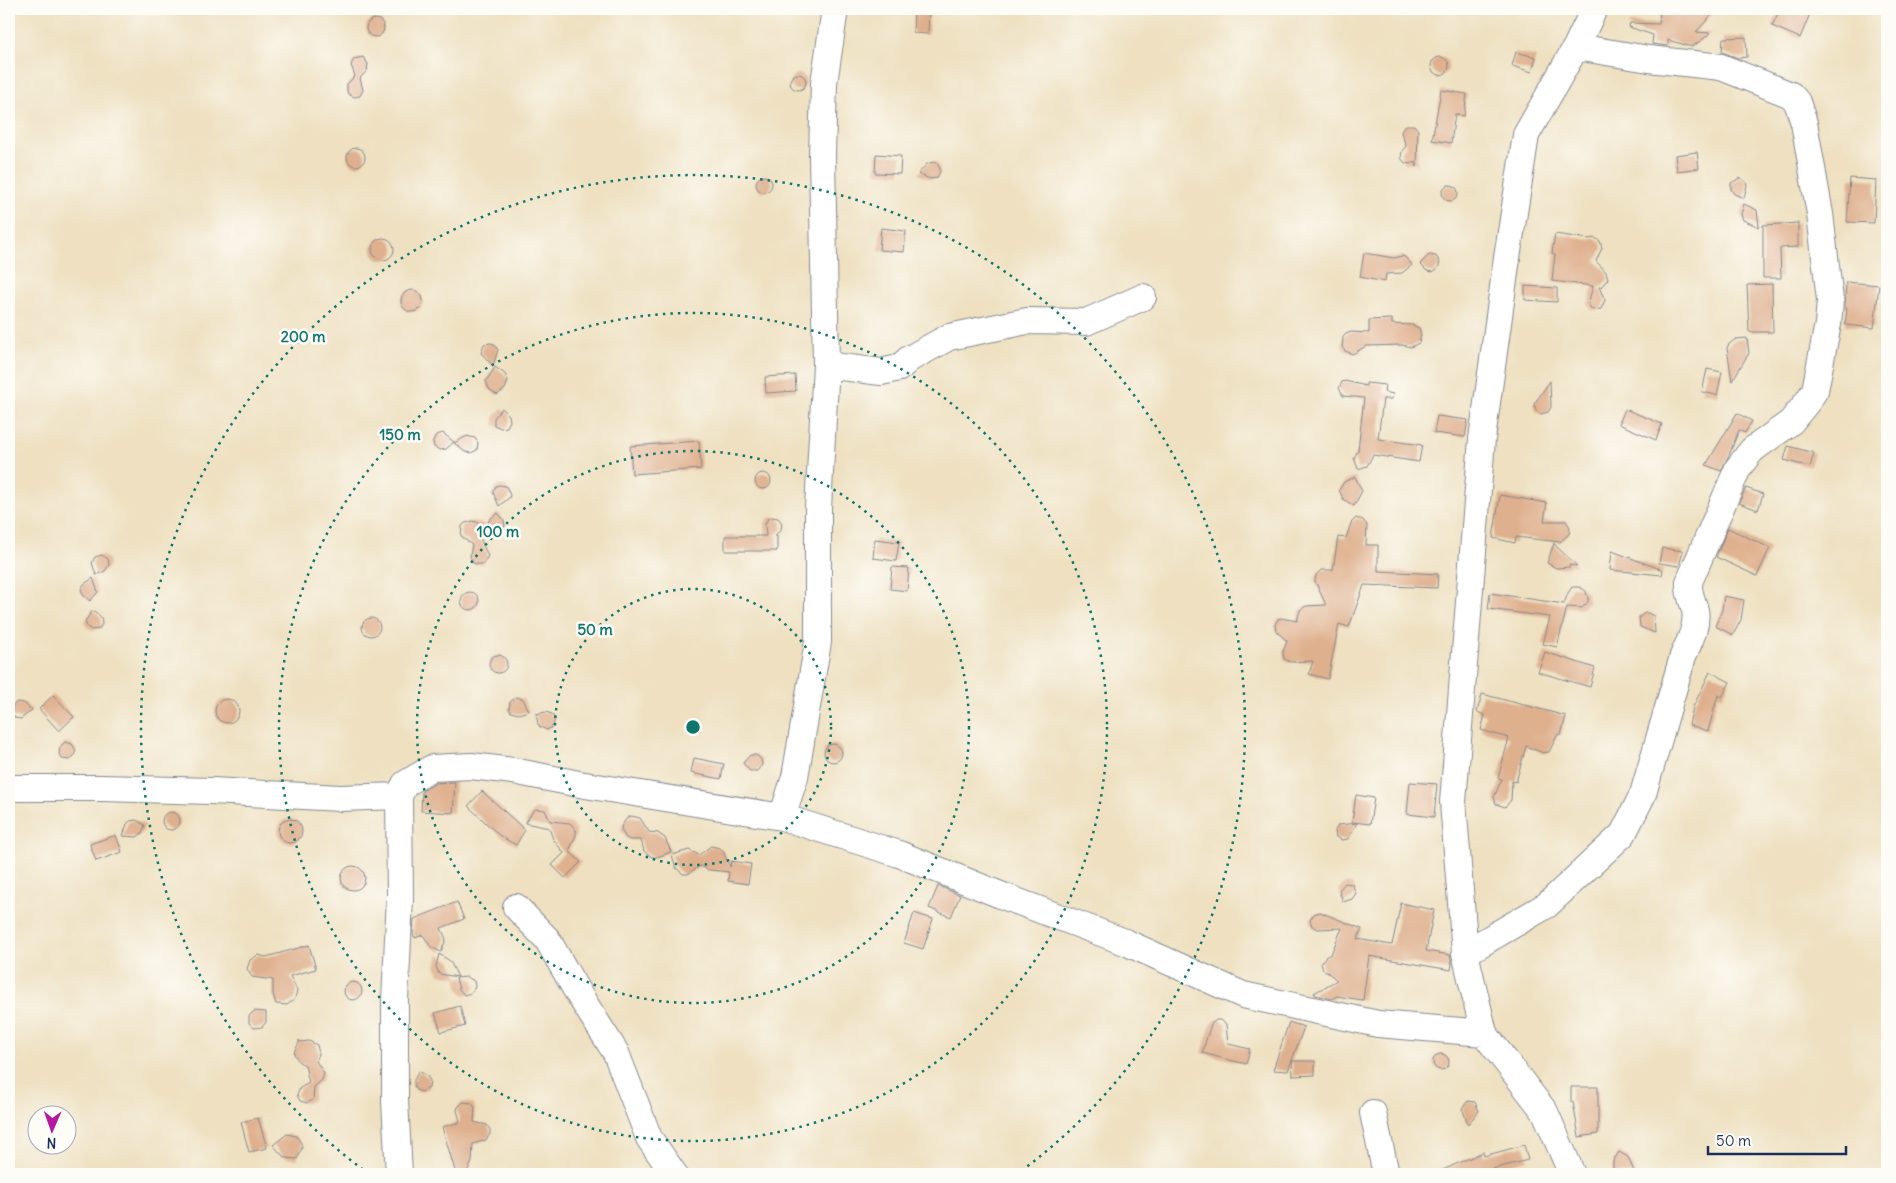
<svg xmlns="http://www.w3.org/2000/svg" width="1896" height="1183" font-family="Delius,sans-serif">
  <rect width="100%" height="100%" fill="#fdfcf7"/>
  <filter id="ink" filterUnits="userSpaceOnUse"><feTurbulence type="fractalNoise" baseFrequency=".02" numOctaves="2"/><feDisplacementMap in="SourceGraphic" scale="10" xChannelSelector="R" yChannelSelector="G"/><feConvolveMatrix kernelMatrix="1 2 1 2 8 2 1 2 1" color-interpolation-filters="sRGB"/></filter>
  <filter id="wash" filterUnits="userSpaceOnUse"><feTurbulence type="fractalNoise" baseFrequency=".0096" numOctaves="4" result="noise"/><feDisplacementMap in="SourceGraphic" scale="20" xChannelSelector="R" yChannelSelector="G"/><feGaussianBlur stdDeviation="1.12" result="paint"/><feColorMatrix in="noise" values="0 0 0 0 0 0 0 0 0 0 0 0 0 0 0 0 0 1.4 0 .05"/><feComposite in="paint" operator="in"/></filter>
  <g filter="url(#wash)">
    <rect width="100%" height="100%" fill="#eee0c0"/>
    <g id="blocks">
      <!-- building -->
      <path fill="#dfb08e" d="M914,9H929L928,34L913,33Z
        M1660,9H1717L1696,32L1711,33L1692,47L1668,40V46L1652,44L1653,35L1629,27L1630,23L1659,24Z
        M1780,9H1812L1800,38L1772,26Z
        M366 28a9 9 0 1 1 18 0a9 9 0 1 1-18 0Z
        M1746,37L1747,57L1738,58L1722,52L1723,38Z
        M1516,52L1536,57L1532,72L1512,66Z
        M363,57L368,64L367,71L360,78L363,90L360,96L354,97L348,94L347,91V84L355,76L351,65L354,59Z
        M1431 66a9 9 0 1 1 18 0a9 9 0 1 1-18 0Z
        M790 82a8 8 0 1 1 16 0a8 8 0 1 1-16 0Z
        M1441,90L1467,94L1464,116L1455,114L1451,143L1432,140Z
        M1407,125H1414L1418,130L1417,167L1415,162L1411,164L1405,163L1401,158L1402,151L1406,146L1401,132L1404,126Z
        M347 157a9 9 0 1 1 18 0a9 9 0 1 1-18 0Z
        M1697,152L1699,168L1677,171L1675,155Z
        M876,154L901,156L900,174L875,173Z
        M933,162L937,163L940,169V172L937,178L930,179L918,174L927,164Z
        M756 184a8 8 0 1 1 16 0a8 8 0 1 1-16 0Z
        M1740,178L1746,182L1747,185L1744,198L1734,194L1731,189V183Z
        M1850,178L1876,180L1874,223L1847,222Z
        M1442 193a8 8 0 1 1 16 0a8 8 0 1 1-16 0Z
        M1744,204L1757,210L1759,227L1743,220L1741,214Z
        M1798,223V247L1780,248L1781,278H1763V225Z
        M881,228L906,231L904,252L879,250Z
        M1555,234L1589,239L1595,238L1600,241L1602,248L1596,261L1606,272L1608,279L1601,287H1599L1605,300L1601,309L1592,310L1588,304L1593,286L1552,281L1555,254L1552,253Z
        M372 249a11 11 0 1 1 22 0a11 11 0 1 1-22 0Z
        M1364,253L1394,258L1402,256L1405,257L1412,265L1402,273L1386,274L1385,282L1360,277Z
        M1429,255L1436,256L1440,262L1438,268L1433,272L1427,271L1420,264Z
        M1846,282L1879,285L1874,328L1845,325L1847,308H1845Z
        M1772,284L1773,332H1749L1747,285Z
        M1525,286L1557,288V302L1525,300Z
        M401 301a11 11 0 1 1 22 0a11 11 0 1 1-22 0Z
        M1392,319V324L1412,325L1419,328L1421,335L1419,343L1411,347L1402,345L1366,346L1353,354L1345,351L1342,347L1343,337L1346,334L1351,332L1369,333V320Z
        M1747,338L1749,353L1732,381L1727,348L1729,344L1736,339Z
        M491,343L494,344L498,350L493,366L481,353L484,344Z
        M495,367L505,374L508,381L505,389L497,395L489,389L486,381Z
        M1707,369L1722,372L1717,395L1702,392Z
        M795,375L796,391L766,393L765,377Z
        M1345,381L1366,386V383L1385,385L1384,392L1393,394L1392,399H1383L1378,439L1422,445L1419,462L1373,455L1367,466L1358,469L1354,458L1358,450L1364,398L1343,396L1339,388L1342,382Z
        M1550,381L1551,407L1548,412L1541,414L1536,411L1534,404Z
        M502,408L509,415L510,421L507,427L501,428L494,425V418Z
        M1625,409L1662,424L1656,440L1619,424Z
        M1737,413L1752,421L1745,433L1739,430L1729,455L1721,471L1706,465Z
        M1437,416L1468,420L1465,437L1434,433Z
        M443,433L454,442L446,449L440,450L434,447L433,441L436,435Z
        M467,436L475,438L478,443L477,450L471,453L465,452L454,443Z
        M699,441L701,469L632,474L630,446Z
        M1788,446L1814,453L1810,467L1784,460Z
        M755 481a8 8 0 1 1 16 0a8 8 0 1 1-16 0Z
        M1355,477L1362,491L1354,506L1343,499L1339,490L1344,482Z
        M499,485L506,486L510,495L509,498L499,506L493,492L496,486Z
        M1746,488L1763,494L1758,510L1739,503Z
        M1500,495L1547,503L1544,521H1566L1570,527L1569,534L1560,542L1516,537L1515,543L1493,538Z
        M498,513L504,520L505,526L502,531L480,538L488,556L483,564H476L473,563L470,556L472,545L461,536L462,526L465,523L473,521L486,525L491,518Z
        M772,517L778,518L782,523L781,530L774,536H777V551H725V536H766L765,524L768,518Z
        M1356,518L1363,520L1367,525L1366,545H1378V571L1438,574L1437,588L1364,585L1349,627L1339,624L1328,679L1309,674L1313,661L1290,662L1284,659L1283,652L1287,641L1276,631L1275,625L1278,619L1281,618L1297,621L1300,610L1306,606L1326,605L1315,581L1316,575L1321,570H1333L1338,537L1346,538L1351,523Z
        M1728,528L1770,548L1757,576L1716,557Z
        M875,539L899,542L896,561L873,558Z
        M1554,543L1557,547L1577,566L1569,565L1570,567L1556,568L1547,563Z
        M1662,548L1683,551L1679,566L1659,563Z
        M1612,551L1663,570L1662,575L1610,570Z
        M102,555L108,559L109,565L105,571L96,575L92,563L95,557Z
        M892,567L909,568L907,591L890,589Z
        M93,578L98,592L90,601L83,595L81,589L84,584Z
        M1572,587H1579L1586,591L1588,598V602L1582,608L1567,607L1557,647L1543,644L1550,617L1488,609L1490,593L1564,604L1568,593Z
        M461 601a9 9 0 1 1 18 0a9 9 0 1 1-18 0Z
        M1724,596L1744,600L1741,620L1733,635L1715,626L1722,610Z
        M93,610L101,617L102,624L99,629L92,630L87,627L85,621Z
        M1645,613H1648L1654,616L1655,633L1640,627L1639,617Z
        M362 627a9 9 0 1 1 18 0a9 9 0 1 1-18 0Z
        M1545,652L1595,668L1590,687L1538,672Z
        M489 664a9 9 0 1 1 18 0a9 9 0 1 1-18 0Z
        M1710,672L1730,682L1722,697L1718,695L1708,731L1689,725L1693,707Z
        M1482,694L1566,716L1561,735L1558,734L1549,752L1543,753L1526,746L1516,782L1512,781L1511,800L1505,807L1496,804L1494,797L1502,779L1498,778L1509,738L1481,730L1485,715L1477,712Z
        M53,695L74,717L59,731L39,709Z
        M516,697L523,699L529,711L518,714L511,712L509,709L510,702Z
        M215 711a12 12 0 1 1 24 0a12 12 0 1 1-24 0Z
        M17,702L24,703L32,710L21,719L15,718L11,713L12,706Z
        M546,712L552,714L555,719L553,726L547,730L540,727L538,724L536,714Z
        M65,742L72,744L76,750L74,756L69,760L62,759L59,754L60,747Z
        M824 753a9 9 0 1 1 18 0a9 9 0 1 1-18 0Z
        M750,755H756L761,759L762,765L757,771H750L743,763Z
        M694,758L724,764L721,779L691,773Z
        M455,782L453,813L421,811L422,791L436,783Z
        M1410,782L1437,784L1434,817L1407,814Z
        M482,791L525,830L516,845L500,836L468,806Z
        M1356,795L1374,798L1370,824L1352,822Z
        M536,809L545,810L550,821L570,823L576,830V835L569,851L581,862L565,878L552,865L564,853L553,839L549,828L525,823L533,811Z
        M162 821a9 9 0 1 1 18 0a9 9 0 1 1-18 0Z
        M631,816L640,818L649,832L658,833L665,838L671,852L657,857H652L644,851L641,840H630L626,838L621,830L622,825L627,818Z
        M278 831a12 12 0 1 1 24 0a12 12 0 1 1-24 0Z
        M136,820L145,825L142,833L137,837L123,836L127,824L130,821Z
        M1357,823L1348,839L1342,840L1336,837L1335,831L1338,825Z
        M116,835L122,852L96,861L90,844Z
        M711,846L720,848L723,851L730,867L731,861L751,864L748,884L728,881L729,872L709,870L700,866L688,874H683L676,868L672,855L689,850L699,855Z
        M341 878a12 12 0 1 1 24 0a12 12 0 1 1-24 0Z
        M1345,883L1352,884L1356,893L1352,899L1343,902L1339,890Z
        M938,886L960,895L951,917L929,908Z
        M457,902L464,919L441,928L446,939L441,952L431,947L423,935L415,938L413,934L414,919Z
        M1401,903L1434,910L1426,951L1450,955L1452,964L1451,970L1369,956L1363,1000L1336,996L1333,999L1315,995V993H1314L1337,980L1323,969L1321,963L1325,957L1331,954L1342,928L1318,929L1315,928L1312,926L1310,920L1314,914L1320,912L1362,929L1357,939L1392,945Z
        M914,913L933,919L923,949L904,943Z
        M309,945L316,969L290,976L297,990L295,999L287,1005L276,1004L273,994V980L252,977L247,969L250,960L258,955L266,957Z
        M439,954L450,961L458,977L439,974L436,967Z
        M467,977L474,981L475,987L471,993L464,995L459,989L456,978Z
        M344 991a9 9 0 1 1 18 0a9 9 0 1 1-18 0Z
        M460,1006L465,1026L441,1032L435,1013Z
        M254,1011L266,1012V1022L262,1027L254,1028L249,1023V1016Z
        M1216,1020H1220L1226,1024L1228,1044L1250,1049L1246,1064L1202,1053L1211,1024Z
        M1289,1022L1304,1027L1288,1071L1273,1070Z
        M299,1040L300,1042L309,1041L317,1045L319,1054L316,1061L324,1073L322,1080L314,1087L313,1100L307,1103L300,1101L297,1095L300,1088L309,1083L305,1065L299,1062L294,1054L295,1050L299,1043Z
        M1433 1062a8 8 0 1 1 16 0a8 8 0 1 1-16 0Z
        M1292,1061H1315V1075L1293,1076Z
        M419,1071L427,1076L430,1081L429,1088L422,1092L416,1090L414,1087V1080Z
        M1571,1087H1598V1134L1579,1137L1573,1102H1571Z
        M1468,1101L1475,1102L1479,1111L1468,1124L1462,1108Z
        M463,1102L472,1103L475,1108L474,1122L487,1125L490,1130V1134L486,1140L473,1144L472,1162L466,1174H456L442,1127L460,1122L457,1110L458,1107Z
        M258,1118L267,1148L249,1152L241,1122Z
        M287,1134L296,1136L301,1143L302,1148L297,1159L286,1158L282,1155L273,1145Z
        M1524,1145L1528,1160L1472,1174H1434L1483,1152L1484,1156Z
        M1619,1152L1628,1157L1635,1174H1613V1161Z"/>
    </g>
  </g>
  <g filter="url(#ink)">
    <use href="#blocks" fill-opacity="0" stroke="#84888f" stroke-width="1"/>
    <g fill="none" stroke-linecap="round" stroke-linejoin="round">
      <defs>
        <path id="minor" d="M826,365L881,372L899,368L909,359L949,337L1027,321L1086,322L1143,297
          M9,788H101L212,791L340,798L399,796L405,784L432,768L471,766L513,771L579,784L782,817L899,854L1003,896L1125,942L1243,995L1378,1024L1484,1033
          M399,796L400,898L395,1000V1101L399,1174
          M782,817L795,777L818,642V508L826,365L822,156L824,83L835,9
          M516,907L547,939L578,993L616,1053L649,1138L674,1174
          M1465,953L1547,905L1623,834L1643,794L1683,656C1689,642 1698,626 1695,610C1692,599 1688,593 1689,582L1738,468L1752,450L1791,422L1808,401L1815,390L1828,324L1830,300L1820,214L1804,123L1797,102L1791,95L1721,67L1649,59L1576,47
          M1373,1113L1386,1174
          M1572,1174L1545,1112L1484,1033L1465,953L1453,802L1482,439L1507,258L1526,135L1576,47L1594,9"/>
      </defs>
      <!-- minor casing -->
      <use href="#minor" stroke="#84888f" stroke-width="28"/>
      <!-- minor -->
      <use href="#minor" stroke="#fff" stroke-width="26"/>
    </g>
  </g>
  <!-- distance rings -->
  <g fill="none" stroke="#0f766e" stroke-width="2.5" stroke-dasharray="2.5 5">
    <circle cx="693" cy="727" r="138"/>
    <circle cx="693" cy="727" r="276"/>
    <circle cx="693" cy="727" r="414"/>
    <path d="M369 1174A552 552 0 1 1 1017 1174"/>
  </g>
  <circle cx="693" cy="727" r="8" fill="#0f766e" stroke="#fdfcf7" stroke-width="2.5"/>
  <g font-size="15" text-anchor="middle" font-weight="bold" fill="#0f766e" stroke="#fdfcf7" stroke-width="5" stroke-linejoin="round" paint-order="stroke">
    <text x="303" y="342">200 m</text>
    <text x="400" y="440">150 m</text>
    <text x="498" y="537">100 m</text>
    <text x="595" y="635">50 m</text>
  </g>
  <!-- margin -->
  <rect width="1896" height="1183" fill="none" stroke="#fdfcf7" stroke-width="30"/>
  <!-- north arrow -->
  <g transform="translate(52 1130) rotate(182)"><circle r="24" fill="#fdfcf7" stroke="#a3aaba"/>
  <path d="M0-4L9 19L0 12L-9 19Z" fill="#b5179e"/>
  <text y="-8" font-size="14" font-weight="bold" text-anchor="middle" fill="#1b2f5e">N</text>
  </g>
  <!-- scale -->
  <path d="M1708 1146v8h138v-8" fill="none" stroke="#1b2f5e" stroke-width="2.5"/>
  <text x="1716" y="1146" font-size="15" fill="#1b2f5e" stroke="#fdfcf7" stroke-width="4" paint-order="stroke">50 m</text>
</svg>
